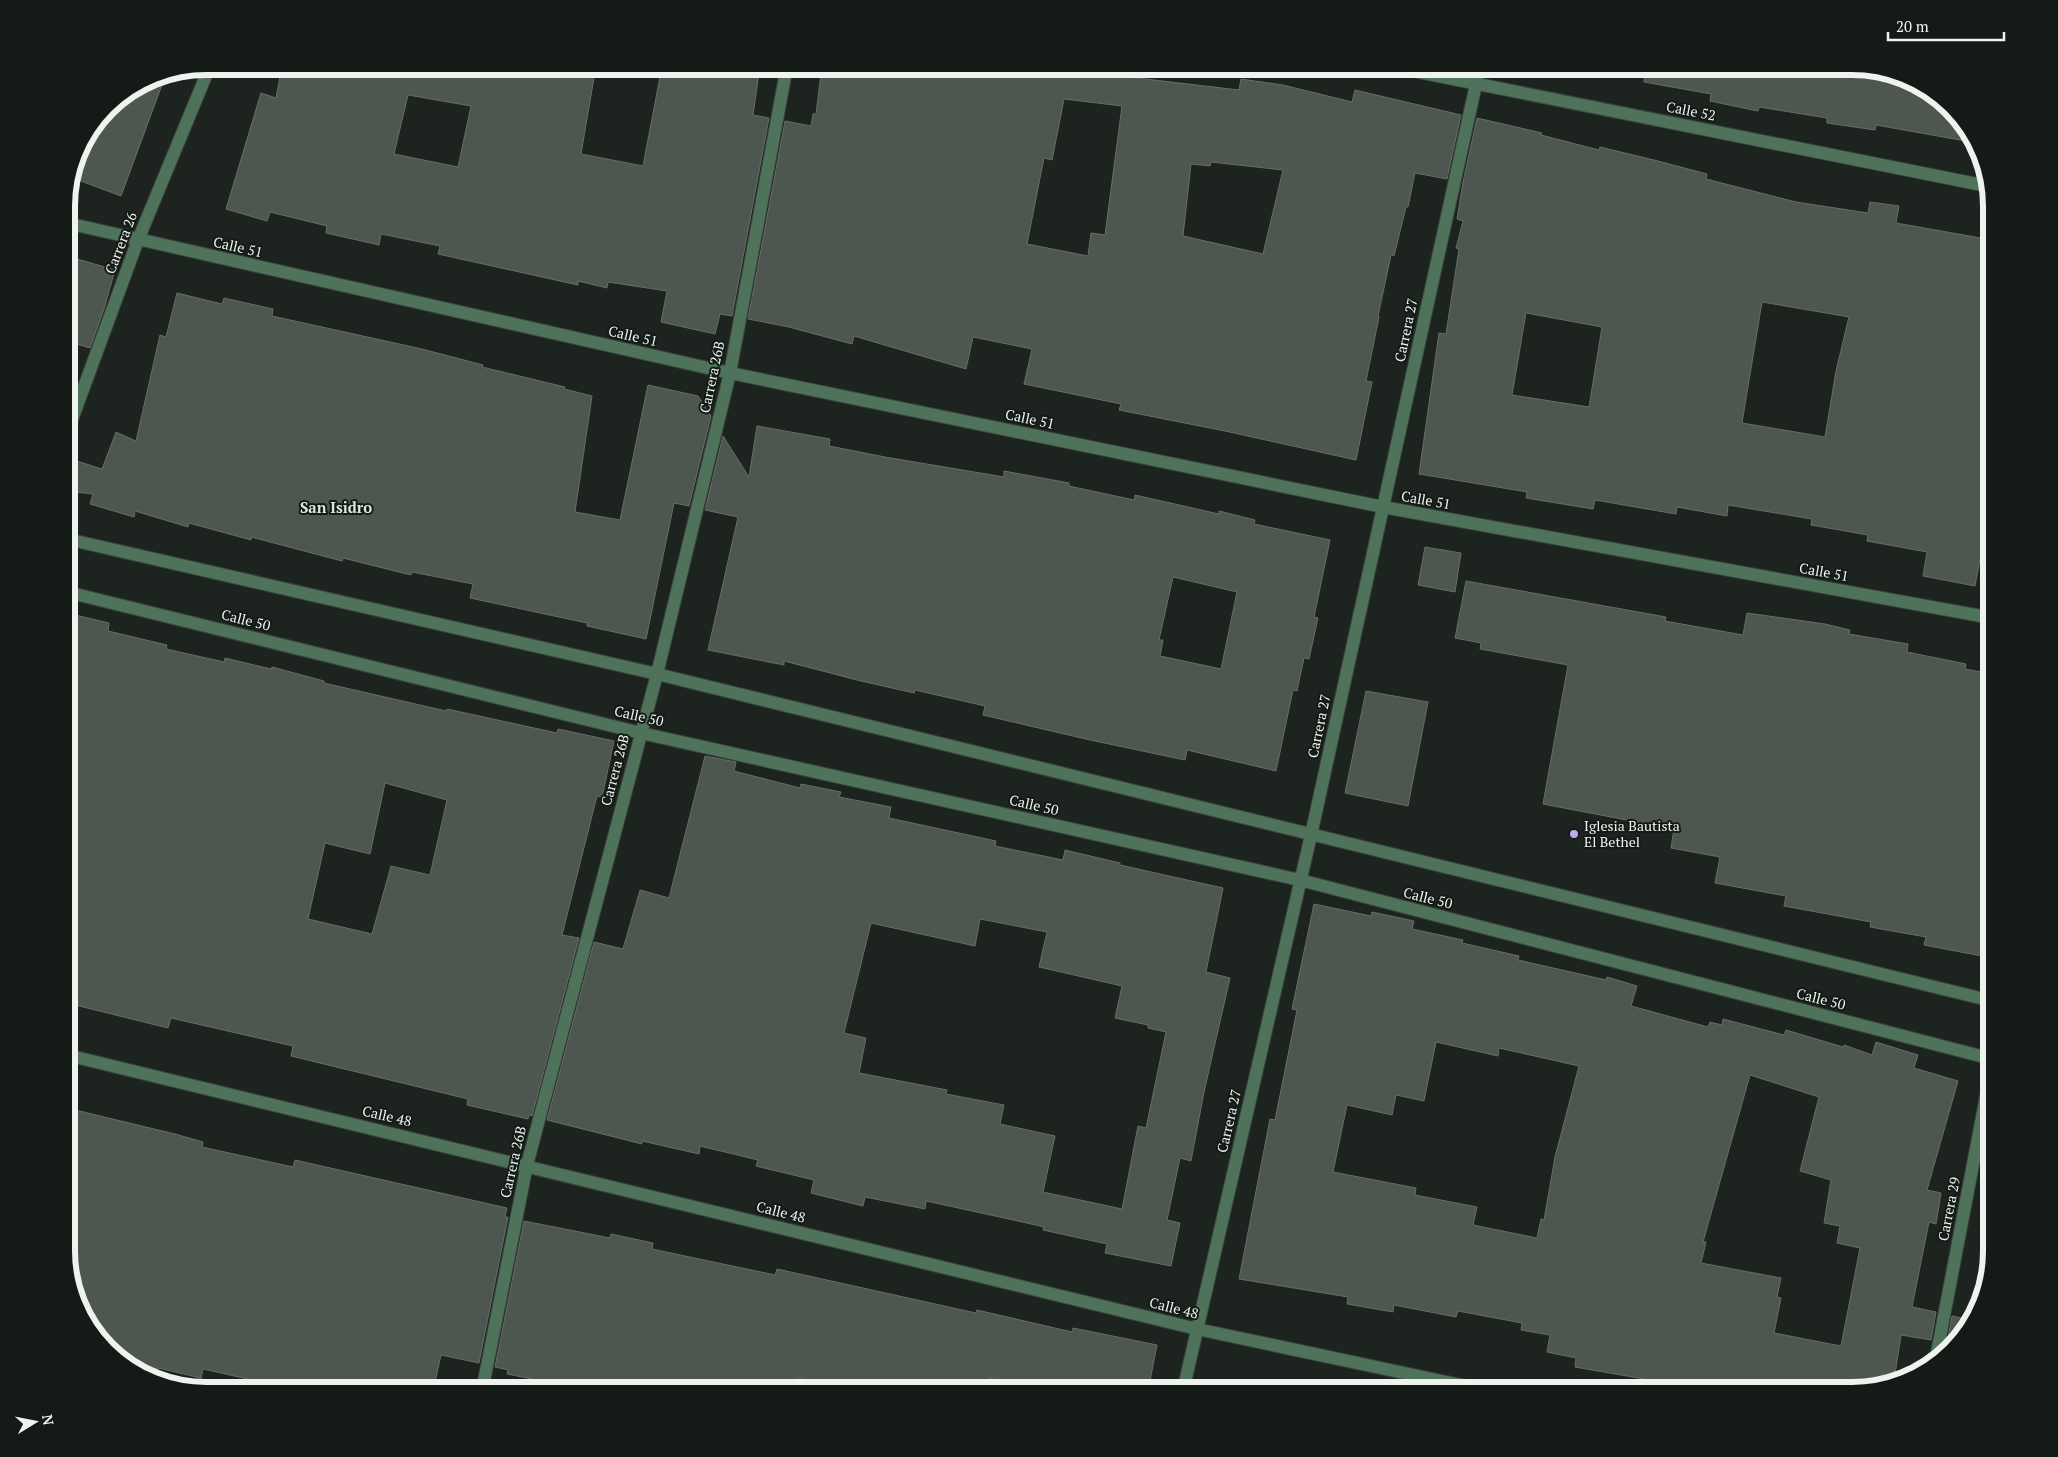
<svg xmlns="http://www.w3.org/2000/svg" width="2058" height="1457" font-family="'PT Serif',serif">
  <rect width="100%" height="100%" fill="#1d241f"/>
  <!-- building -->
  <path fill="#4e5650" stroke="#656e67" fill-rule="evenodd" d="M282,66H596L581,154L643,166L662,66H760L753,115L769,118L732,316L720,314L715,334L661,322L667,291L608,282L607,288L578,281V285L438,254L440,246L381,234L379,245L326,233L327,226L270,212L267,221L226,209L261,93L276,98ZM408,95L471,106L458,167L394,154Z
    M822,66H1121L1120,76L1239,90L1241,79L1283,85L1352,102L1355,90L1461,115L1447,179L1415,173L1408,207H1406L1394,256L1391,255L1378,316L1379,317L1366,381L1372,382L1356,460L1225,431L1119,410L1121,404L1024,384L1032,349L973,337L966,369L854,336L852,344L789,327L748,319L785,121L811,126L813,114H816ZM1064,99L1122,106L1105,235L1091,233L1088,256L1027,244L1044,158L1052,160ZM1211,162L1283,170L1263,254L1183,236L1191,164L1210,166Z
    M1645,66H1853L1897,74L1937,95L1977,143L1876,125L1875,130L1827,123V118L1759,107L1758,111L1710,101L1711,94L1644,82Z
    M166,74L121,196L73,178L91,131L107,107L153,77Z
    M1477,118L1542,133L1541,135L1599,150L1600,147L1654,160L1707,174L1706,179L1796,202L1868,213L1870,202L1899,206L1896,223L1992,240V496L1975,586L1923,576L1927,552L1867,541L1868,535L1811,525L1812,519L1728,505L1727,516L1677,507L1676,514L1595,500L1593,509L1526,498L1527,492L1419,474L1439,333L1446,334L1459,249L1456,248L1463,221L1457,219L1463,182ZM1762,302L1849,317L1836,371L1825,437L1742,423ZM1526,313L1602,327L1589,407L1512,395Z
    M67,256L115,270L104,309L90,348L67,341Z
    M177,293L222,304L224,298L273,309L272,316L422,349L483,365L482,367L565,387L564,389L592,396L575,512L620,520L648,385L698,396L711,416L689,506L674,503L646,639L587,626V623L470,598L473,584L412,572L411,575L343,558L342,561L251,537V540L189,523L188,527L135,511L134,517L90,504L93,494L67,491V458L102,469L116,432L136,441L160,335L166,337Z
    M757,426L830,439L829,446L885,457L1004,477V471L1069,483V486L1134,500L1135,495L1219,514V511L1255,520L1254,524L1330,540L1314,617L1318,618L1309,659L1304,658L1297,691L1293,690L1276,771L1187,750L1185,760L1090,740L983,715L985,706L915,690L914,693L861,681L784,661V665L708,650L738,517L705,510L723,436L749,477ZM1173,577L1237,592L1221,669L1160,656L1163,640H1159Z
    M1425,547L1461,553L1455,592L1418,585Z
    M1466,581L1666,617L1665,621L1743,635L1747,613L1825,624L1850,630L1849,634L1908,644L1907,652L1966,664L1965,669L1992,674V933L1987,957L1924,945L1926,937L1870,927L1871,922L1784,906L1786,896L1715,883L1720,857L1671,848L1674,829L1543,804L1568,665L1480,649L1481,643L1455,638Z
    M67,613L109,623L108,631L167,645L166,649L224,662L225,658L271,669L272,667L324,681V683L446,711L447,709L557,733L558,729L614,741L602,797L597,796L562,935L579,938L532,1116L529,1115L528,1119L467,1105L468,1099L291,1056L293,1046L171,1018L168,1028L67,1003ZM385,783L447,800L430,875L391,866L372,934L308,919L325,843L370,854Z
    M1366,691L1428,702L1408,806L1345,793Z
    M705,756L736,762L734,771L800,788L801,784L841,792L839,797L891,807L889,818L996,841L995,846L1063,860L1065,850L1120,863V865L1223,888L1206,972L1230,978L1204,1092L1191,1161L1180,1158L1167,1220L1180,1223L1171,1266L1105,1253L1107,1244L1043,1230L1044,1227L1018,1221L926,1201L925,1209L865,1197L863,1206L811,1193L814,1180L756,1166L758,1160L700,1146L699,1154L642,1141V1144L547,1120L594,942L623,949L640,890L669,898ZM980,919L1047,932L1039,967L1122,986L1115,1018L1148,1025V1028L1166,1032L1146,1128L1138,1126L1122,1209L1043,1192L1055,1136L1000,1124L1004,1105L946,1094L947,1090L859,1073L866,1038L844,1033L871,923L975,946Z
    M1314,904L1371,916L1372,912L1414,921L1412,929L1463,940L1462,943L1519,956L1518,960L1606,980L1607,977L1637,986L1631,1006L1708,1027L1710,1022L1722,1025L1723,1019L1784,1035L1786,1030L1843,1047L1844,1045L1872,1055L1876,1042L1918,1055L1914,1068L1958,1081L1927,1190L1941,1193L1936,1224L1929,1222L1912,1307L1936,1312L1931,1340L1901,1335L1894,1381L1852,1391H1713L1575,1367L1576,1358L1547,1352L1550,1335L1521,1330L1522,1323L1458,1311L1456,1317L1394,1305L1393,1312L1347,1304L1348,1297L1239,1279L1270,1119L1275,1120L1297,1010L1292,1009ZM1436,1042L1498,1056L1499,1048L1579,1066L1555,1157L1544,1220L1541,1219L1537,1238L1473,1225L1477,1207L1415,1195L1416,1188L1333,1172L1347,1105L1392,1115L1396,1095L1424,1101ZM1750,1075L1819,1097L1800,1171L1831,1180L1824,1223L1840,1226L1837,1243L1860,1248L1841,1346L1774,1333L1781,1298L1777,1297L1781,1278L1701,1263L1706,1242H1703Z
    M67,1108L175,1134L203,1142L202,1147L293,1167L295,1160L507,1208L505,1217H508L479,1363L441,1355L433,1391H283L260,1386L261,1382L203,1369L201,1378L158,1368L157,1373L129,1366L121,1362L81,1313L67,1260Z
    M524,1221L610,1238L611,1234L653,1243L652,1249L775,1275L777,1269L976,1313L977,1310L1072,1332L1073,1328L1157,1345L1148,1391H1046L989,1378L987,1391H851L798,1378L795,1391H530L532,1379L507,1374L508,1370L495,1367Z
    M1952,1316L1972,1320L1963,1336L1953,1344L1947,1343Z"/>
  <g fill="none" stroke-linecap="round" stroke-linejoin="round">
    <defs>
      <path id="minor" d="M1388,66L1987,186
        M67,223L730,373L1383,507L1992,618
        M67,433L138,240L210,66
        M67,539L657,674L1992,1001
        M67,592L641,733L1300,880L1992,1059
        M67,1055L1197,1329L1489,1391
        M1936,1358L1992,1065
        M482,1391L527,1165L657,674L730,373L787,66
        M1183,1391L1311,835L1480,66"/>
    </defs>
    <!-- minor casing -->
    <use href="#minor" stroke="#3a413c" stroke-width="14"/>
    <!-- minor -->
    <use href="#minor" stroke="#4e735a" stroke-width="12"/>
  </g>
  <!-- markers -->
  <circle fill="#c1a8f3" stroke="#141b16" stroke-width="2" cx="1574" cy="834" r="5"/>
  <g text-anchor="middle" stroke-width="4" stroke-linejoin="round" paint-order="stroke">
    <!-- street labels -->
    <g font-size="14" fill="#eef3ef" stroke="#141b16">
      <text transform="translate(1691 111) rotate(11)" y="5">Calle 52</text>
      <text transform="translate(121 243) rotate(-69)" y="5">Carrera 26</text>
      <text transform="translate(238 247) rotate(13)" y="5">Calle 51</text>
      <text transform="translate(1406 330) rotate(-78)" y="5">Carrera 27</text>
      <text transform="translate(633 336) rotate(13)" y="5">Calle 51</text>
      <text transform="translate(712 377) rotate(-78)" y="5">Carrera 26B</text>
      <text transform="translate(1030 419) rotate(12)" y="5">Calle 51</text>
      <text transform="translate(1426 500) rotate(10)" y="5">Calle 51</text>
      <text transform="translate(1824 572) rotate(10)" y="5">Calle 51</text>
      <text transform="translate(246 620) rotate(14)" y="5">Calle 50</text>
      <text transform="translate(639 716) rotate(13)" y="5">Calle 50</text>
      <text transform="translate(1319 726) rotate(-78)" y="5">Carrera 27</text>
      <text transform="translate(615 770) rotate(-75)" y="5">Carrera 26B</text>
      <text transform="translate(1034 805) rotate(13)" y="5">Calle 50</text>
      <text transform="translate(1428 898) rotate(14)" y="5">Calle 50</text>
      <text transform="translate(1821 999) rotate(14)" y="5">Calle 50</text>
      <text transform="translate(387 1116) rotate(13)" y="5">Calle 48</text>
      <text transform="translate(1229 1121) rotate(-77)" y="5">Carrera 27</text>
      <text transform="translate(513 1162) rotate(-77)" y="5">Carrera 26B</text>
      <text transform="translate(1949 1209) rotate(-79)" y="5">Carrera 29</text>
      <text transform="translate(781 1212) rotate(14)" y="5">Calle 48</text>
      <text transform="translate(1174 1308) rotate(14)" y="5">Calle 48</text>
    </g>
    <!-- poi labels -->
    <g font-size="14" fill="#eef3ef" stroke="#141b16" text-anchor="start">
      <text x="1584" y="831">Iglesia Bautista<tspan x="1584" dy="16">El Bethel</tspan></text>
    </g>
    <!-- neighbourhood labels -->
    <g font-size="15" font-weight="bold" fill="#dde7df" stroke="#141b16">
      <text x="336" y="513">San Isidro</text>
    </g>
  </g>
  <!-- crop -->
  <path d="M0 0H2058V1457H0ZM206 75H1852A131 131 0 0 1 1983 206V1251A131 131 0 0 1 1852 1382H206A131 131 0 0 1 75 1251V206A131 131 0 0 1 206 75Z" fill="#141b16" fill-rule="evenodd"/>
  <path fill="none" stroke="#eef3ef" stroke-width="6" d="M206 75H1852A131 131 0 0 1 1983 206V1251A131 131 0 0 1 1852 1382H206A131 131 0 0 1 75 1251V206A131 131 0 0 1 206 75Z"/>
  <!-- north arrow -->
  <g transform="translate(35 1422) rotate(80)" stroke="#141b16" stroke-width="4" paint-order="stroke">
  <path d="M0-4L9 19L0 12L-9 19Z" fill="#eef3ef"/>
  <text y="-8" font-size="14" font-weight="bold" text-anchor="middle" fill="#eef3ef">N</text>
  </g>
  <!-- scale -->
  <path d="M1888 32v8h116v-8" fill="none" stroke="#eef3ef" stroke-width="2.5"/>
  <text x="1896" y="32" font-size="15" fill="#eef3ef" stroke="#141b16" stroke-width="4" paint-order="stroke">20 m</text>
</svg>
